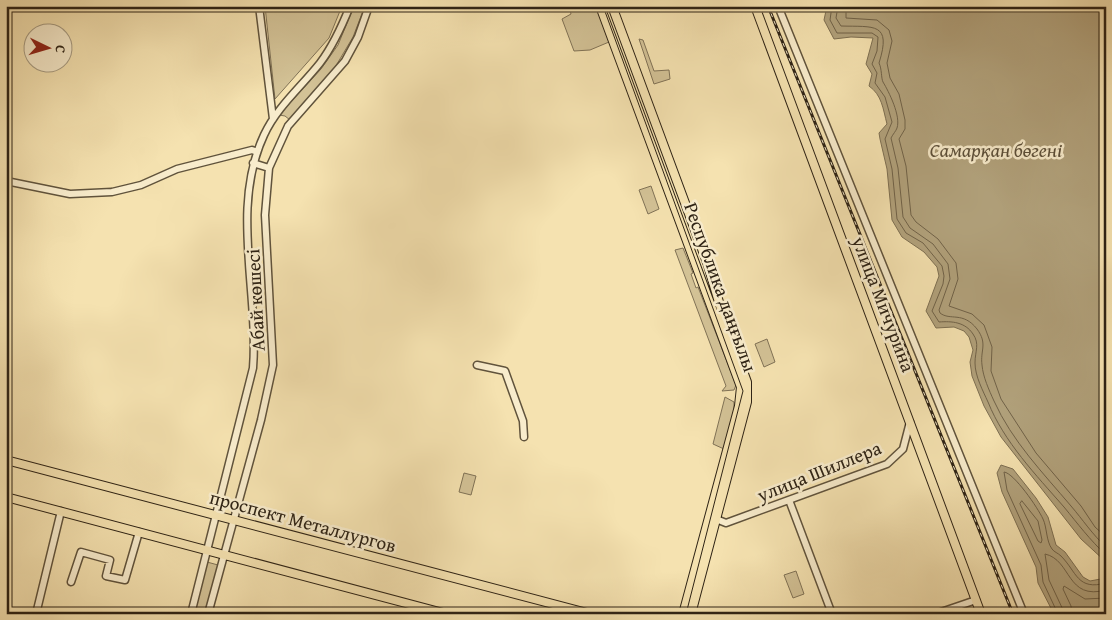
<svg xmlns="http://www.w3.org/2000/svg" width="1112" height="620" font-family="'Gentium Book Plus',serif">
  <rect width="100%" height="100%" fill="#f5e2b0"/>
  <filter id="stains"><feTurbulence type="fractalNoise" baseFrequency=".004" numOctaves="4"/><feColorMatrix values="0 0 0 0 .2 0 0 0 0 .09 0 0 0 0 .02 0 0 0 .5 -.17"/></filter>
  <radialGradient id="worn" r=".72"><stop offset=".6" stop-color="#630" stop-opacity="0"/><stop offset="1" stop-color="#630" stop-opacity=".3"/></radialGradient>
  <!-- green -->
  <path fill="#d3c296" stroke="#807256" d="M265,6H342L329,38L275,99Z
    M354,6H365L353,37L334,69L290,120L285,116L279,115L321,69L338,45Z
    M569,6H596L609,42L590,50L574,51L562,19L571,14Z
    M639,39L643,40L654,71L669,70L670,79L654,84Z
    M651,186L659,209L648,214L639,190Z
    M683,248L693,273L691,274L696,288L698,287L736,385L734,390L722,391L726,386L675,250Z
    M767,339L775,362L764,367L755,344Z
    M725,397L734,402V411L724,449L713,444Z
    M464,473L476,476L471,495L459,492Z
    M207,562L218,565L205,614H194Z
    M796,571L804,594L793,598L784,575Z"/>
  <!-- water -->
  <path fill="#b1a17b" stroke="#7d6f52" d="M827,6H1106V562L1081,539L1001,437L984,406L972,376L970,362L973,350L969,337L964,331L954,327L936,328L926,311L939,276L937,267L924,252L902,237L892,220L887,169L880,139L879,133L887,124C883,109 882,95 869,86L872,74L866,64L873,38L851,37L834,39L824,20Z
    M1001,465L1013,469L1036,498L1048,517L1056,545L1065,552L1083,577L1090,581L1106,578V614H1054L1038,583L1036,567L1002,492L997,473Z"/>
  <g fill="none" stroke-linecap="round" stroke-linejoin="round">
    <!-- shore -->
    <path stroke="#706248" stroke-width="1" d="M832,6L830,20L837,33H872L878,37L877,51L872,64L877,73L875,83L885,97L892,122L885,139L892,169L897,219L906,233L923,243L942,266L944,276L943,284L932,311L939,322C952,321 965,322 973,334C980,344 975,351 975,363C975,376 983,391 988,402C1004,442 1036,475 1064,507C1078,524 1089,539 1106,555
      M838,6L836,18L841,26C874,27 892,22 879,63C882,69 881,78 883,82C889,92 901,116 897,128C896,131 893,134 891,138L898,168L903,217L910,228L933,244L948,264L950,279L939,310L940,313C950,321 963,311 977,329C988,344 980,350 982,365C983,377 989,390 994,401C1012,441 1043,473 1071,506C1083,520 1092,534 1106,547
      M846,6V18L877,20L889,30L892,41L887,63L890,78L899,94L905,120V129L899,139L906,166L911,215L916,222L938,239L956,263L958,279L949,306L972,314L984,325L992,347L991,371L1001,399L1036,453L1081,506L1095,527L1106,537
      M1022,501L1038,521L1042,540L1041,543L1038,541L1020,504Z
      M1058,614L1043,582L1041,565L1007,490L1004,472C1014,473 1038,508 1043,519C1047,527 1046,541 1052,549C1054,552 1058,553 1061,556C1077,572 1077,591 1106,583
      M1065,614L1049,580L1045,554C1072,560 1066,601 1106,590
      M1072,614L1071,606L1063,589L1064,586L1085,599L1106,598"/>
    <defs>
      <path id="minor" d="M259,6L273,119
        M778,6L1024,614
        M253,163L269,168
        M6,181L70,194L112,192L141,185L177,169L252,150L257,152
        M477,365L505,371L523,421L524,437
        M789,500L832,614
        M716,519L726,523L887,464L903,449L910,422
        M71,582L81,552L110,560L106,576L125,580L139,532
        M36,614L61,511
        M191,614L253,368C259,291 230,208 264,135C277,107 301,87 320,63C333,46 342,26 350,6
        M208,614L261,420L273,365L265,215L269,168L288,126L345,61L358,37L369,6
        M935,614L976,600"/>
      <path id="major" d="M600,6L741,387L739,406L683,614
        M612,6L708,265L724,319L747,382V402L691,614
        M755,6L981,614
        M6,460L591,614
        M6,497L447,614"/>
    </defs>
    <!-- minor casing -->
    <use href="#minor" stroke="#60533c" stroke-width="9"/>
    <!-- major casing -->
    <use href="#major" stroke="#2e2315" stroke-width="10"/>
    <!-- minor -->
    <use href="#minor" stroke="#f8eccc" stroke-width="6"/>
    <!-- major -->
    <use href="#major" stroke="#f5e2b0" stroke-width="8"/>
    <!-- tram -->
    <path stroke="#2e2315" stroke-width="1" d="M603,6L743,391L686,614"/>
    <defs>
      <path id="rail" d="M768,6L1013,614"/>
    </defs>
    <!-- rail casing -->
    <use href="#rail" stroke="#2e2315" stroke-width="3"/>
    <!-- rail -->
    <use href="#rail" stroke="#f8eccc" stroke-width="1" stroke-dasharray="4" stroke-linecap="butt"/>
  </g>
  <g text-anchor="middle" stroke-width="5" stroke-linejoin="round" paint-order="stroke">
    <!-- street labels -->
    <g font-size="19" fill="#2e2315" stroke="#f8eccc">
      <text transform="translate(721 287) rotate(70)" y="7">Республика даңғылы</text>
      <text transform="translate(255 300) rotate(-93)" y="7">Абай көшесі</text>
      <text transform="translate(884 304) rotate(69)" y="7">улица Мичурина</text>
      <text transform="translate(819 471) rotate(-22)" y="7">улица Шиллера</text>
      <text transform="translate(303 521) rotate(15)" y="7">проспект Металлургов</text>
    </g>
    <!-- water labels -->
    <g font-size="20" font-style="italic" fill="#5c4f39" stroke="#f8eccc">
      <text x="996" y="157">Самарқан бөгені</text>
    </g>
  </g>
  <!-- margin -->
  <rect width="1112" height="620" fill="none" stroke="#f5e2b0" stroke-width="25"/>
  <rect x="8" y="8" width="1097" height="605" fill="none" stroke="#2e2315" stroke-width="2.5"/>
  <rect x="12" y="12" width="1087" height="595" fill="none" stroke="#2e2315"/>
  <!-- north arrow -->
  <g transform="translate(48 48) rotate(95)"><circle r="24" fill="#f8eccc" stroke="#a79c83"/>
  <path d="M0-4L9 19L0 12L-9 19Z" fill="#8f2418"/>
  <text y="-8" font-size="14" font-weight="bold" text-anchor="middle" fill="#2e2315">С</text>
  </g>
  <rect width="100%" height="100%" filter="url(#stains)"/>
  <rect width="100%" height="100%" fill="url(#worn)"/>
</svg>
